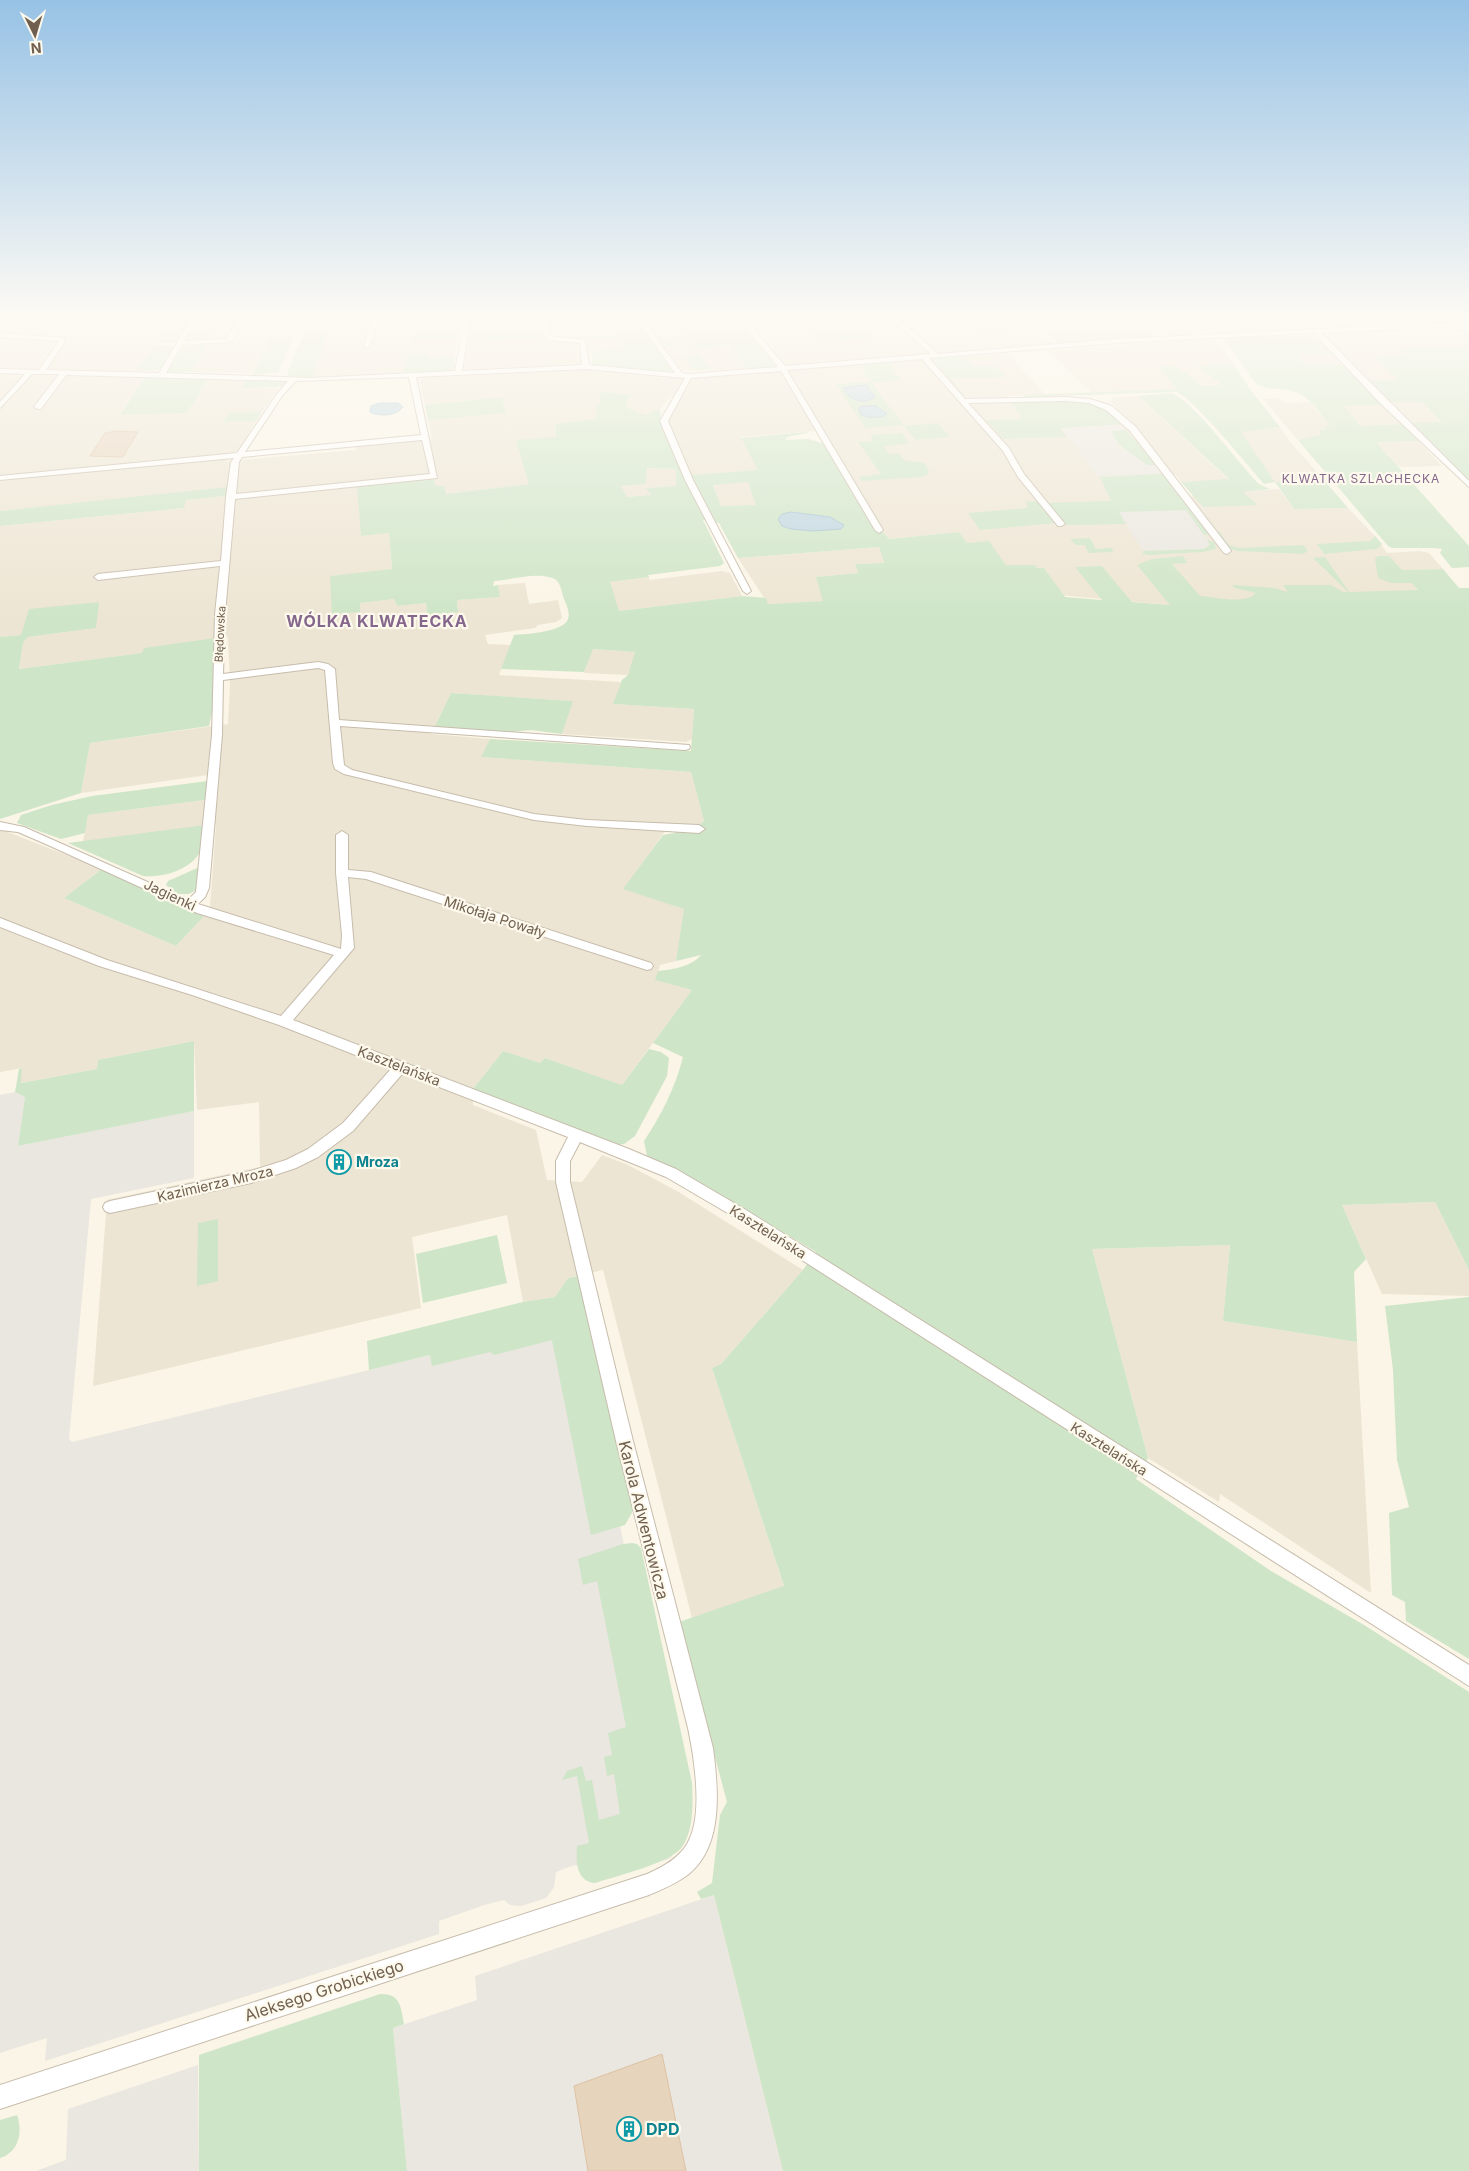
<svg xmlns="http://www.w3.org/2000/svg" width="1469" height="2171" font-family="Inter,sans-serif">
  <rect width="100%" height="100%" fill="#faf5e6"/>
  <!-- residential -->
  <path fill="#ede5d3" d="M0,317H172L136,371H108V369L100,371L0,368Z
    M221,317H301L293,338H270L254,373L191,372Z
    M373,317H416L414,326L460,325V332L413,334L411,341L458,340L455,357L427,358L428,354L403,374L311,379L333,320L372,319Z
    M506,317H606L617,335L586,337L591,340L618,339L624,348L582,352L581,364L464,370L468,342L537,339L543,341L542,325L505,326Z
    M641,317H671L697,349L729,346L748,369L685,370L679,367Z
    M747,317H797L807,327L875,336L869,332L905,327L896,318L929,317L940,325L962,323L969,327L1012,331L997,320L1020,317L1054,342L1053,344L785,365L770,349L774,348Z
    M1125,317H1159L1165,320L1208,317H1245L1264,333L1154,337Z
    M1268,317H1296L1313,331L1285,332Z
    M1456,328L1469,331V356L1458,347L1401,348L1407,355L1376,357L1399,380L1368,381L1352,365H1306L1297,355H1341L1322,334Z
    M1192,340H1216L1233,363L1198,366L1224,385L1202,386L1175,365L1159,367L1177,389L1091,392L1047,350Z
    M1008,353L1045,395L1008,396L1023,419L987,421L1133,423L1110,401L1114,397L1139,396L1229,480L1181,482L1176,475L1101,477L1111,501L1120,510L1185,507L1193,495L1279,489L1294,509L1348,508L1375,536L1387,553L1420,551L1429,553L1443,569L1402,570L1418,590L1170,605L1025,592L984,569L959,532L889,539L882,531H875L817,431L741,437L759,470L692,475L667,421L677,398H669L660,409L646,415L625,407L629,394L601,392L600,405H597L596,419L555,424L556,437L530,484L446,494L362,536L389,533L392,570L331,576L360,612L359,603L394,599L397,606L426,603L427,615L458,612L457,600L500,597L498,585L525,583L529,604L558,600L562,618L556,622L538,625L535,628L485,635L488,644L511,645L499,675L621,682L614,704L694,709L692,739L686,742L562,734L572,701L451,693L431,734L490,739L482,757L691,772L704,821L698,826L670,824L624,889L685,909L676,961L660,965L656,980L692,990L622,1085L545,1058L540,1063L503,1051L473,1089V1105L536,1130L547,1180L582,1182L602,1155L626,1164L677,1191L803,1270L721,1364L712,1368L784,1587L692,1618L603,1270L568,1278L555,1297L523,1302L507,1215L412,1237L421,1308L93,1386L107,1200L260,1167L259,1102L197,1110L194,1041L98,1060L97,1069L20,1083L22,1068L0,1072V829L102,869L64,898L176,946L203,917L210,907L216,825L83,842L88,815L205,800L208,775L81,793L90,743L228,724L230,685L228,637L143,653L19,669L23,643L28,637L96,628L0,637V526L183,508L186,500L225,496L227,488L0,511V374L16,375L21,377L38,375L146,376L120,414L187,413L208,380H246L242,388H279L262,412L228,413L223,422L256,421L239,450L228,455L227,461L355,450L356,447L432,439L428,420L506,412L502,397L425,405L419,380L424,378L584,369L665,378H691Z
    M1278,398L1285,403L1310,402L1330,425L1328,429L1318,430L1321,434L1298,440L1263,399Z
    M1392,402H1422L1441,423H1414L1409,421Z
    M1384,405L1403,424L1360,426L1343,406Z
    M1280,427L1288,439L1324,480L1275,482L1240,431Z
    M1418,441L1442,466L1399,467L1375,442Z
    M647,468L676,469V486L646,488L652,495L627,497L621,486L646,484Z
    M748,482L757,505L721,506L713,484Z
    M879,547L884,563L855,564L858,573L816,577L824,601L768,604L738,558Z
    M722,571L730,573L742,596L619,611L609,582L649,577L650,580Z
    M592,649L636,652L628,675L584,673Z
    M1435,1202L1469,1270V1296L1382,1294L1342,1205Z
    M1230,1245L1223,1321L1357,1342L1371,1593L1220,1494L1219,1502L1148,1458L1092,1249Z"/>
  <!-- industrial -->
  <path fill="#eae6e0" d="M1124,424L1126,430H1117L1129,453L1140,458L1147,465H1156L1161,474L1097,477L1075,445L1059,428Z
    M1186,510L1211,545L1204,549L1143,551L1118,512Z
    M15,1092L25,1097L18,1146L194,1111V1178L91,1199L69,1439L72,1442L563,1323L577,1333L622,1535L681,1830L671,1858L595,1883L576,1865L566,1868L556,1872L554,1887L546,1898L521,1906L510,1905L504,1900L484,1905L439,1921V1934L45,2061L47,2038L0,2053V1095Z
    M714,1895L783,2171H407L393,2028L477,2000L475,1976Z
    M198,2065L199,2171H36L66,2160L68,2109Z"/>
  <!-- green -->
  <path fill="#cee5c7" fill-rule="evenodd" d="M45,317H78L75,325L35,327Z
    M172,317H195L179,343H155Z
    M199,317H221L208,341L185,342Z
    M311,317H373V319L333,320L311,379L289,376L287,373Z
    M434,317L459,318L464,325L414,327L416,318Z
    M465,317H506L505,326L542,325L543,342L537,339L468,342L470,323Z
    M606,317H636L676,370V372L592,366V351L623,348L617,339L591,340L585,336L616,335Z
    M671,317H737L777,367L748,369L729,346L697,349Z
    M797,317H888L901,328L870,332L875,337L822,344Z
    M929,317H1020L997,320L1013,332L980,336L962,323L940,325Z
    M1026,317H1125L1155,338L1060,344Z
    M1245,317H1268L1285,332L1264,333Z
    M1296,317H1408L1420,325L1313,331Z
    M460,332L458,339L411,341L413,334Z
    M684,335L711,370H694L684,357L695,355L684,341C672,342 672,347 664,348L657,338Z
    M1307,335L1319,338L1335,355H1298L1307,365H1345L1384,405L1344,406L1360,426L1403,424L1418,441L1376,442L1469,546V567L1452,568L1440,553L1442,549L1434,548H1392L1388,546L1298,440L1321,434L1318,430L1327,429L1325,426L1330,425C1318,411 1307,392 1287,390C1276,388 1267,390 1256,384L1223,338Z
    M270,338H293L278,372L253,375Z
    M207,344L191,372H167L184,347Z
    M154,345L178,346L162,370L136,371Z
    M1469,346V482L1408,423L1441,422L1422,402H1388L1368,381L1399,380L1375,356L1407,355L1400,348Z
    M428,353L427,358L455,357L454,372L403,374L408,354Z
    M964,356L974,367L995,366L1006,377L951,379L966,397H962L928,359Z
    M887,361H898L899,363L889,364L901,380L872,383L903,425L865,428L835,384L871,382L860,366L843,367L841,365Z
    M1233,363L1249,388L1280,427L1241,432L1275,482L1324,480L1348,508L1294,509L1275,482L1264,484C1249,467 1192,396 1176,392L1025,397L1024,395L1177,389L1158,367L1175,365L1202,386L1223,385L1197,366Z
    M146,376L209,378L187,413L120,415Z
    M248,379L282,380L287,381L283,387L241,388Z
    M600,392L630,394L625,407L646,415L660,409L661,424L671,443H678L692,475L758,470L741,438L807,432V433L787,437L785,440L808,439L825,444L875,531H882L889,539L959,532L967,543L989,541L1006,565H1036L1037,568H1044L1065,597L1102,600L1075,567L1102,566L1132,602L1170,605L1137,565L1152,559L1183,556L1187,563L1172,564L1200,596C1215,597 1245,605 1256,593L1235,588L1232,585L1274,588L1288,592L1283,585H1331L1343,592H1348L1313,558L1325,557L1349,592L1418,590L1412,583H1391L1378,578L1375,559L1378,556H1389L1402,570L1443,569L1459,588H1469V1270L1435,1202L1342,1205L1366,1259L1354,1272L1357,1342L1223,1321L1230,1245L1092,1249L1148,1458L1136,1479L1271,1571L1364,1625L1469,1692V2171H783L714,1895L701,1899L697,1892L712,1883L720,1815L727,1802L679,1622L784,1586L712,1368L721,1364L803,1270L816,1252L711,1189L647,1156L644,1141C662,1114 675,1088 683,1057L653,1043L692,990L655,980L658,971C671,970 693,966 701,955L676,961L684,909L623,889L663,835L675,833L680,825L698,826L704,821L691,772L481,757L490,739L691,751L694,709L613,704L622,680L628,675L635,652L593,649L584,672L501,669L514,635C527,634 564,632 568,619C571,613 565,602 563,596C561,589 560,580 552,578C535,572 511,580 494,581L493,586L498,585L500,597L457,600L458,612L427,615L426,603L397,606L394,599L360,603V612L332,614L330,576L392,569L389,533L361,536L357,486L432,477L436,486H444L446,494L529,484L516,440L556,437L555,424L596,419L597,405H600ZM647,468L676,469V486L646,488L651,495L627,497L621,486L646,484ZM748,482L756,505L721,506L713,485ZM703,520L719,523L738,558L879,547L884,563L855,564L858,573L816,577L823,601L768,604L766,598L742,596L619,611L610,582L649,577L648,575L720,566L724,563Z
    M1171,393C1193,400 1239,464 1259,484L1270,489L1243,492L1258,505L1203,507L1181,482L1229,479L1139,396Z
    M502,397L506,413L428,420L425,405Z
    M1025,401C1050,401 1080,396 1103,407C1111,410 1118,419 1124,424L1060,428L1067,437L1003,439L986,420L1023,419L1011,402Z
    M262,412L256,421L223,422L228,413Z
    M938,423L950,437L915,440L904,426Z
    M1126,430L1156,465H1147C1135,454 1117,449 1112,431Z
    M902,433L909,443L884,447L889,454L899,453L904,460L924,463L929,471L927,475L922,477L861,481L859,477L881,474L858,442L874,441L870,435Z
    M1161,474L1166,476L1209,534L1204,535L1186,510L1119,512L1126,524L1067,525L1047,503L1111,501L1100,477Z
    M227,487L225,496L186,500L184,508L0,526V511Z
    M1037,501L1055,523L980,530L968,513L1028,508L1026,502Z
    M1215,531H1219L1229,545L1240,548L1303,545L1308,551L1303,554L1237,551L1227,547Z
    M1375,536L1382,544L1377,549L1324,554L1317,544L1370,541Z
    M1090,538L1096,549L1112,548L1113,552L1088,553L1085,545H1076L1070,539Z
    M1207,539L1215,543L1216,549L1203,552L1148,555L1143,554V551L1204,549L1210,545Z
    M99,602L96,628L28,637L23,643L19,669L142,653L144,648L215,638V699L209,726L90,743L81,793L0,819V637L21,635L29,609Z
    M451,693L573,701L562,734L531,730L500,733L434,728Z
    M208,781L205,800L88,815L85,833L61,839L17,823L21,815L52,805L92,796Z
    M205,825C204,832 205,839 203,845C196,869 164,878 143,876L68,843Z
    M202,866L200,888L189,894H178L166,885L168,881Z
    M102,869L194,912L205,915L176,946L64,898Z
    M194,1041V1111L18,1146L25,1097L15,1092L19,1069L22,1068L21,1083L97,1069L98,1060Z
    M649,1049L661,1052L669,1058L667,1076L635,1136L624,1144L614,1145L473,1089L503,1051L540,1063L545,1058L622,1085Z
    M218,1219V1281L197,1286L198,1223Z
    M497,1235L507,1283L423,1303L416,1254Z
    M578,1276L634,1509L625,1525L591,1535L552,1340L494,1355L490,1352L432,1366L430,1355L369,1370L367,1341L523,1302L555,1297L568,1278Z
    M1469,1297V1659L1406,1621L1405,1602L1392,1595L1389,1513L1409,1507L1397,1460L1393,1370L1385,1306Z
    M632,1543L637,1544L641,1548L692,1783C693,1802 694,1830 682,1847C671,1863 616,1876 595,1883C576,1881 576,1862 577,1846L589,1843L577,1776L562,1780L567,1771L582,1766L586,1781L592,1780L599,1820L620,1814L614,1774L607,1776L604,1757L612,1755L608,1733L626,1727L597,1581L583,1585L578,1559L623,1544Z
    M380,1994C401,1993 401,2008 404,2024L393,2028L407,2171H199V2055Z
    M17,2115C23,2132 19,2152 0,2158V2120Z"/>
  <!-- water -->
  <path fill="#bdd6e1" stroke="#a5c4d1" d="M866,385L875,397C863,406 850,400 843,388Z
    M380,403H398L403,407C396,416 380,417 370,412L371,406Z
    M863,406H876L887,414C880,419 869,418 861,415L859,408Z
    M791,512L830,517L844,525L841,529L813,531L791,529L782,526L778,519L782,514Z"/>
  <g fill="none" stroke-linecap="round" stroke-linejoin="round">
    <!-- stream -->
    <path stroke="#a5c4d1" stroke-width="2.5" d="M811,317L888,319"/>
  </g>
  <!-- building -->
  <path fill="#e7d4bc" stroke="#dcc2a4" d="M117,431L138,432L123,457L90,456L105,433Z
    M662,2054L686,2171H588L574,2086Z"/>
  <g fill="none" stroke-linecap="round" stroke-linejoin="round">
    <defs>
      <path id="minor" d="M192,317H198L184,341L226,339L239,317H245L235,338L230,342L182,345L166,373L311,378L455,371L464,323V320L457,317L470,319L462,371L582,365L580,343L549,340L544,335L543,317H549V334L551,336L585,340L589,365L675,373L635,317H641L682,373L689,374L778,367L738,317H744L785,366L931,354L889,317H896L938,354L1116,339L1448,323L1469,328V332L1448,327L1321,333L1469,481V487L1381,404L1314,333L1116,343L929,358L965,399L1066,397L1090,399L1112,406L1136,427L1230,549L1231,551L1227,554L1224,553L1130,431L1106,410L1089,403L1066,401L968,403L1009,448L1024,474L1065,524L1061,526H1058L1018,477L1003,451L922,359L787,370L883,530L879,533L875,530L781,371L691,378L668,421L693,480L751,591L747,594L743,591L685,480L660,421L685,378L586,369L416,377L437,478L235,499L225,614L223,674L318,662L328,664L335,669L339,720L689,745L690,747L689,749L685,750L340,726L344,765L352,770L534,814L587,820L699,825L705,829L699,833L587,826L534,820L344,774L335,769L333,763L325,670L318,668L223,680L222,735L209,888L205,897L198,904L341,949L342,935L336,873V835L342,831L348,835V870L371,872L651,963L653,966L651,969L647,970L366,879L348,877L354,948L293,1020L629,1149L676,1169L746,1210L1469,1665V1686L736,1218L666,1177L580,1142L570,1161V1182L633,1441L713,1748C718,1787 724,1844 690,1873C678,1883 663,1889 649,1895L0,2109V2085L647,1874C663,1867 679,1858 687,1844C704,1816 694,1757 688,1728L616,1441L556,1182V1161L568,1137L403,1073L353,1131L318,1157L296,1168L251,1183L110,1213L105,1211L103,1207L105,1203L110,1201L251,1171L286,1160L308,1149L343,1123L391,1069L279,1025L192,995L99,966L0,927V918L107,960L281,1016L334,955L197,913L48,845L18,832L0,830V822L24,827L188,900L196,892L212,735L215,614L220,566L98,580L94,577L98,574L221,561L226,497L231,462L234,458L0,480V476L237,453L277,394L288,381L66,375L41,409H38L34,407L59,374H32L0,408V402L25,374L0,373V369L39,370L59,341L0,337V333L64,338L65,341L46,370L159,373ZM409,377L421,435L245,452L282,396L296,381ZM422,440L430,474L236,494L239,462L242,457Z
        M372,317H398L395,319H378L370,346L367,348L364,346Z"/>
    </defs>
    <!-- minor casing -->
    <use href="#minor" stroke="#c7bcac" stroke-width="2"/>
    <!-- minor -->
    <use href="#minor" fill="#fff" fill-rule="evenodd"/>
  </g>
  <!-- sky -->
  <linearGradient id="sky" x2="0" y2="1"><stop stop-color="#97c2e5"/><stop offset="0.51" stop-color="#fdfaf4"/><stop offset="1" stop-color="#fdfaf4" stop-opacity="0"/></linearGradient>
  <rect width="1469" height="621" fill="url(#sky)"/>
  <!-- icons -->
  <defs>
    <symbol id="building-ring" viewBox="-11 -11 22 22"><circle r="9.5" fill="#fdf9ec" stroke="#0f9aa8" stroke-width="1.5"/><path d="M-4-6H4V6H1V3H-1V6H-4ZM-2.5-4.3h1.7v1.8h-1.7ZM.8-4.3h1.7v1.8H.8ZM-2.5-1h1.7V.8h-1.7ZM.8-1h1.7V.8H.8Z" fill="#0f9aa8"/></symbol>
  </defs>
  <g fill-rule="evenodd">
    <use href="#building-ring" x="325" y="1148" width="28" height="28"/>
    <use href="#building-ring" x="615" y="2115" width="28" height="28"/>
  </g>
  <g text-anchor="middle" stroke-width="4.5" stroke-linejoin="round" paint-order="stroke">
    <!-- far-street labels -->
    <g font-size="11" fill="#705f4e" stroke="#fdf9ec">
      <text transform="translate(220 634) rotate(-87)" y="4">Błędowska</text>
    </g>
    <!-- far-neighbourhood labels -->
    <g font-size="12" letter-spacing="1" fill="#85668c" stroke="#fdf9ec">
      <text x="1361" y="483">KLWATKA SZLACHECKA</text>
    </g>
    <!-- street labels -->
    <g font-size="14" fill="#705f4e" stroke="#fdf9ec">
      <text transform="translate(170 895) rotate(25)" y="5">Jagienki</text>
      <text transform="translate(495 917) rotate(18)" y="5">Mikołaja Powały</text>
      <text transform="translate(399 1066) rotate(21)" y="5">Kasztelańska</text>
      <text transform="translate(215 1184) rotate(-13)" y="5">Kazimierza Mroza</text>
      <text transform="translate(768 1232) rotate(32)" y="5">Kasztelańska</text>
      <text transform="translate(1109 1449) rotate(32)" y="5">Kasztelańska</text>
    </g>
    <!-- culture labels -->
    <g font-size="14" font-weight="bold" fill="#0d838f" stroke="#fdf9ec" text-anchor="start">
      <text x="356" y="1167">Mroza</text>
    </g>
    <!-- far-district labels -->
    <g font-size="16" font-weight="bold" letter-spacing="1" fill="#85668c" stroke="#fdf9ec">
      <text x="377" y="627">WÓLKA KLWATECKA</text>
    </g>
    <!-- near-street labels -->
    <g font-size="16" fill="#705f4e" stroke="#fdf9ec">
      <text transform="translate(644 1520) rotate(76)" y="6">Karola Adwentowicza</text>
      <text transform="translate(324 1990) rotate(-18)" y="6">Aleksego Grobickiego</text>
    </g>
    <!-- near-culture labels -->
    <g font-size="16" font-weight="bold" fill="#0d838f" stroke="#fdf9ec" text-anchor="start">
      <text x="646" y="2135">DPD</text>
    </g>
  </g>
  <!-- north arrow -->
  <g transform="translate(35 35) rotate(175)" stroke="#fdf9ec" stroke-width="4" paint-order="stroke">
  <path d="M0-4L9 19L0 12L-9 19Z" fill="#705f4e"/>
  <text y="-8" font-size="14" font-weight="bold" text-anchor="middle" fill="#705f4e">N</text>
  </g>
</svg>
